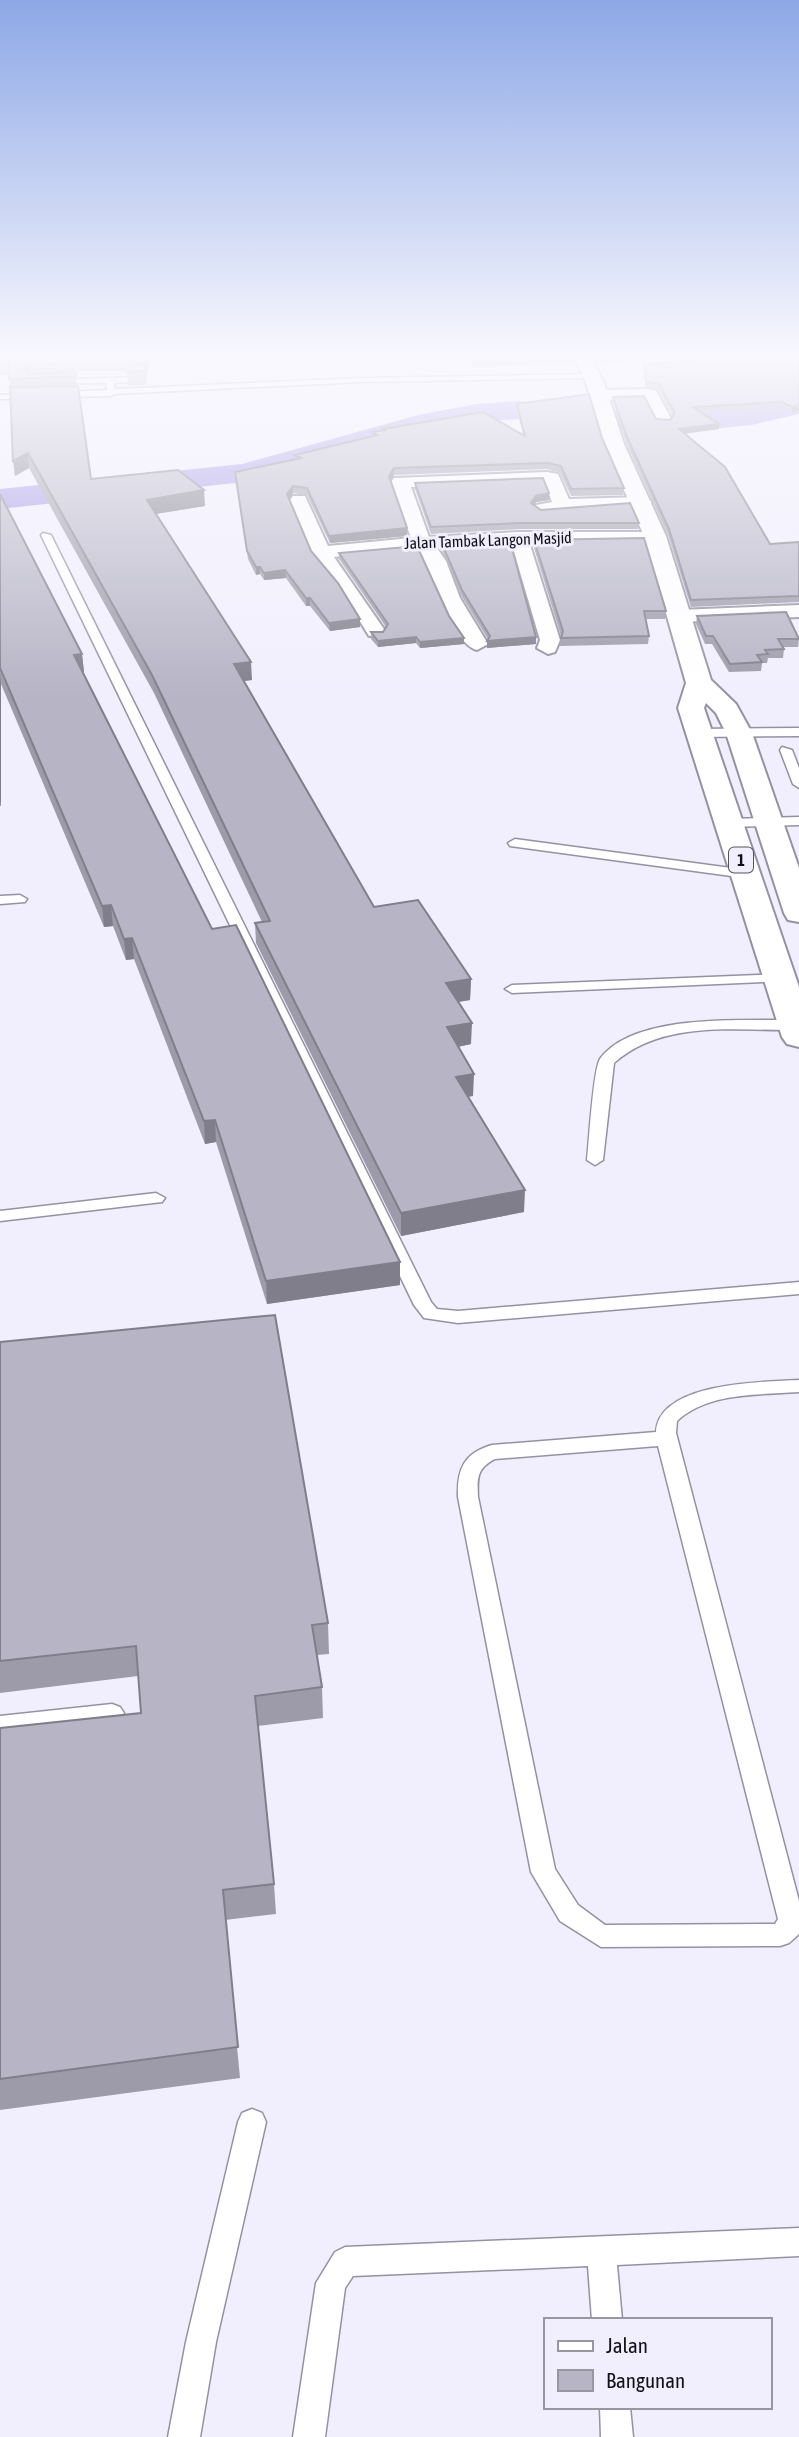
<svg xmlns="http://www.w3.org/2000/svg" width="799" height="2437" font-family="'Asap Condensed',sans-serif">
  <rect width="100%" height="100%" fill="#f1effd"/>
  <g fill="none" stroke-linecap="round" stroke-linejoin="round">
    <!-- river -->
    <path fill="#a496e4" fill-rule="evenodd" d="M799,396V414L751,425L682,432H639L518,419L477,422L431,429L244,482L0,509V489L242,464L418,415L477,404L518,401L639,414H682L751,407Z"/>
    <defs>
      <path id="lane" d="M141,367L145,369L143,381L114,383L115,389L361,378L592,374L596,376L592,378L361,382L115,394L111,396L0,399V395L107,390L106,383L52,384L48,382L52,380L136,377L137,369Z
        M43,533L51,535L431,1302L437,1309L458,1311L799,1282V1294L458,1323L424,1318L414,1305L41,535Z
        M799,728V736L699,737L693,733L699,729Z
        M782,747L792,750L799,768V788L793,784L780,750Z
        M799,817V825L729,827L722,823L729,819Z
        M515,839L746,870L753,874L746,878L510,846L508,843Z
        M20,895L27,899L25,902L0,904V896Z
        M780,974L787,978L785,981L512,993L505,989L512,985Z
        M799,1020V1030C737,1031 663,1019 614,1063L603,1160L595,1165L587,1160C589,1143 593,1070 600,1059C634,1012 747,1021 799,1020Z
        M156,1193L165,1198L162,1202L0,1221V1211Z
        M799,1380V1392C759,1395 708,1392 677,1421L676,1433L799,1901V1934L789,1943L780,1946L601,1947L560,1921L531,1872L458,1497C457,1469 464,1453 492,1445L656,1432C659,1382 762,1382 799,1380ZM658,1446L778,1919L775,1924L605,1925L578,1905L555,1869L478,1497C477,1478 477,1468 495,1459Z
        M112,1704L120,1707L124,1713L120,1719L112,1722L0,1734V1716Z
        M252,2109L262,2113L266,2122L216,2342L200,2437H168L186,2342L238,2122L242,2113Z
        M799,2228V2256L617,2265L622,2320H592L588,2266L353,2276L345,2288L325,2437H293L316,2283L335,2252L345,2247Z
        M600,2407H630L633,2437H601Z"/>
      <path id="street" d="M509,356H523V357L516,361Z
        M650,389L656,391L672,420L670,423H658L645,399L599,400L591,395L599,390Z
        M547,472L558,474L569,499L643,497L652,502L643,507L562,510L542,514L533,509L536,505L552,502L545,482L411,487L429,537L519,532H662L664,536L662,540L655,542L530,545L560,640L555,652L548,654L537,648L540,640L512,545L437,548L446,561L460,598L488,644L477,650C452,644 433,571 418,549L334,557L386,632L383,636H369L340,589L314,557L290,500L293,496H305L328,546L411,538L391,482L394,478Z
        M799,605V617L679,622L669,616L679,610Z"/>
      <path id="highway" d="M574,356H590L604,383L624,444L666,536L711,680L736,704L752,733L799,868V922L788,920L784,913L726,733L716,713L706,703L704,708L799,987V1047L787,1044L782,1037L678,708L686,683L644,536L604,444L586,383Z"/>
    </defs>
    <!-- lane casing -->
    <use href="#lane" stroke="#9492a2" stroke-width="3"/>
    <!-- street casing -->
    <use href="#street" stroke="#9492a2" stroke-width="4"/>
    <!-- highway casing -->
    <use href="#highway" stroke="#9492a2" stroke-width="4"/>
    <!-- lane -->
    <use href="#lane" fill="#fff" fill-rule="evenodd"/>
    <!-- street -->
    <use href="#street" fill="#fff" fill-rule="evenodd"/>
    <!-- highway -->
    <use href="#highway" fill="#fff" fill-rule="evenodd"/>
  </g>
  <!-- wall -->
  <path fill="#9d9ba9" fill-rule="evenodd" d="M0,356H151L145,385H128L127,375H126L125,371H75L91,479L205,506L156,514L252,680L244,681L374,907L471,979L470,1000L458,1002L471,1044L458,1047L473,1096L468,1097L524,1212L401,1236L256,943L255,923L262,922L154,693L29,468L15,476L9,375H0ZM142,365L145,367L144,370L135,371L136,367Z
    M466,356H513L515,358H575L574,363L474,367Z
    M592,356H637L636,361L596,363Z
    M799,356L792,412L781,408L701,412L719,424V429L685,434L770,544L799,542V602L691,607L668,535L626,443L613,402V397L656,419L670,420L673,416L658,390L645,386L644,364Z
    M517,404L602,438L624,488L623,495L571,496L560,473L547,469L394,475L390,481L407,536L330,543L307,495L293,493L289,499L311,551L360,627L330,631L310,606H306L286,578L264,580L260,574L256,575L248,559L235,472L295,459V455L372,436V432L383,431V429L523,434L517,411Z
    M415,483L549,500L536,502L534,505L541,510L639,523L638,529H519L431,534L415,489Z
    M0,494L82,654L84,672H83L212,929L400,1285L267,1304L216,1142L205,1144L134,959L126,960L113,926L104,927L1,684V806H0Z
    M534,540L666,611L665,619H646L649,636L648,644L560,646L561,636L534,548Z
    M442,544L536,644L487,648L488,639L462,597L442,550Z
    M339,553L449,616L464,638V644L420,648L416,643L378,647L371,639V632H383L386,627L339,559Z
    M697,616L799,639L798,647H783L784,649L783,658H768L767,663H762L761,671L729,672L712,644H705L696,624Z
    M0,1342L328,1623L329,1654L317,1655L322,1687L323,1718L258,1726L274,1884L276,1914L225,1920L240,2078L0,2110V1728L141,1713L138,1676L0,1693Z"/>
  <!-- shaded-wall -->
  <path fill="#7f7e8a" d="M134,356H142V365L136,367L133,372V362Z
    M148,356H151L145,385L144,372Z
    M29,365L30,377L22,368Z
    M799,405V411L792,412V407Z
    M719,424V429L678,434L679,429Z
    M28,453L29,468L15,476L13,461Z
    M394,468V475L389,483V476Z
    M293,486V493L288,501L287,494Z
    M204,490L205,506L148,515L147,500Z
    M549,493V500L536,502L530,510L531,503L536,496Z
    M407,528V536L330,543L329,536Z
    M256,567H260V574L256,575Z
    M285,570L286,578L264,580V573Z
    M306,598H310V606H306Z
    M360,619V627L330,631L329,623Z
    M416,637V643L378,647V641Z
    M536,637V644L487,648V641Z
    M464,638V644L420,648V642Z
    M82,654L84,672L76,673L74,655Z
    M251,662L252,680L235,682L234,664Z
    M0,672L1,684V806L0,799Z
    M111,905L113,926L104,927L102,906Z
    M132,938L134,959L126,960L124,939Z
    M471,979L470,1000L445,1004L446,983Z
    M472,1023L471,1044L447,1049V1027Z
    M474,1074L473,1096L455,1098L456,1077Z
    M215,1120L216,1142L205,1144L204,1121Z
    M525,1190L524,1212L401,1236V1213Z
    M400,1262V1285L267,1304L266,1281Z"/>
  <!-- building -->
  <path fill="#b6b4c5" stroke="#7f7e8a" stroke-width="2" d="M0,356H134L133,362H125L124,358L74,359L75,363L29,365L22,368L29,374L76,373V376L9,379V362H0Z
    M146,356H148L144,372H127L144,370L147,357Z
    M470,356H513L515,358L519,356H574L575,358L474,362Z
    M596,356H629L597,357Z
    M751,356H799V405L792,407L782,402L693,407L719,424L679,429L725,467L770,544L799,542V596L691,600L669,529L627,437L613,397L644,396L656,419L670,420L675,413L659,384L646,381L644,364L733,358Z
    M78,386L91,479L178,470L204,490L147,500L251,662L234,664L374,907L418,900L471,979L446,983L472,1023L447,1027L474,1074L456,1077L525,1190L401,1213L255,923L270,921L152,675L28,453L13,461L10,387Z
    M589,394L602,438L624,488L571,489L561,466L548,463L394,468L389,476L407,528L329,536L307,488L293,486L287,494L311,551L338,583L360,619L329,623L310,598H306L285,570L264,573L260,567H256L247,551L235,472L301,458L295,455L377,435L372,432L386,430L383,429L483,412L525,436L517,404Z
    M543,478L549,493L536,496L531,503L541,510L630,503L639,523H519L431,527L415,483Z
    M0,494L82,654L74,655L212,929L236,925L400,1262L266,1281L215,1120L204,1121L132,938L124,939L111,905L102,906L0,668Z
    M644,538L666,611H644L649,636L561,638L563,631L534,540Z
    M510,541L536,637L487,641L490,636L462,590L442,544Z
    M417,546L449,616L464,638L420,642L416,637L378,641L371,632H383L388,624L339,553Z
    M786,612L799,639H778L784,649L765,650L768,654L757,655L762,662L730,664L713,636H706L697,616Z
    M275,1315L328,1623L312,1625L322,1687L255,1696L274,1884L223,1890L238,2047L0,2079V1728L141,1713L136,1646L0,1661V1342Z"/>
  <!-- sky -->
  <linearGradient id="sky" x2="0" y2="1"><stop stop-color="#8da8e6"/><stop offset="0.51" stop-color="#f9f8fe"/><stop offset="1" stop-color="#f9f8fe" stop-opacity="0"/></linearGradient>
  <rect width="799" height="697" fill="url(#sky)"/>
  <g text-anchor="middle" stroke-width="6" stroke-linejoin="round" paint-order="stroke">
    <!-- far-street labels -->
    <g font-size="16" fill="#111016" stroke="#f1effd">
      <text transform="translate(488 540) rotate(-2)" y="6">Jalan Tambak Langon Masjid</text>
    </g>
    <!-- shield labels -->
    <rect fill="#f1effd" stroke="#54535b" stroke-width="2" x="729" y="847.5" width="24" height="25" rx="5"/>
    <g font-size="16" font-weight="bold" fill="#111016">
      <text x="741" y="866">1</text>
    </g>
  </g>
  <!-- legend -->
  <rect x="544" y="2318" width="228" height="91" fill="#f1effd" stroke="#9796a1" stroke-width="2"/>
  <rect x="558" y="2341" width="35" height="10" fill="#ffffff" stroke="#9796a1" stroke-width="2"/>
  <text x="606" y="2353" font-size="21" fill="#111016">Jalan</text>
  <rect x="558" y="2370" width="35" height="21" fill="#b6b4c5" stroke="#9796a1" stroke-width="2"/>
  <text x="606" y="2388" font-size="21" fill="#111016">Bangunan</text>
</svg>
